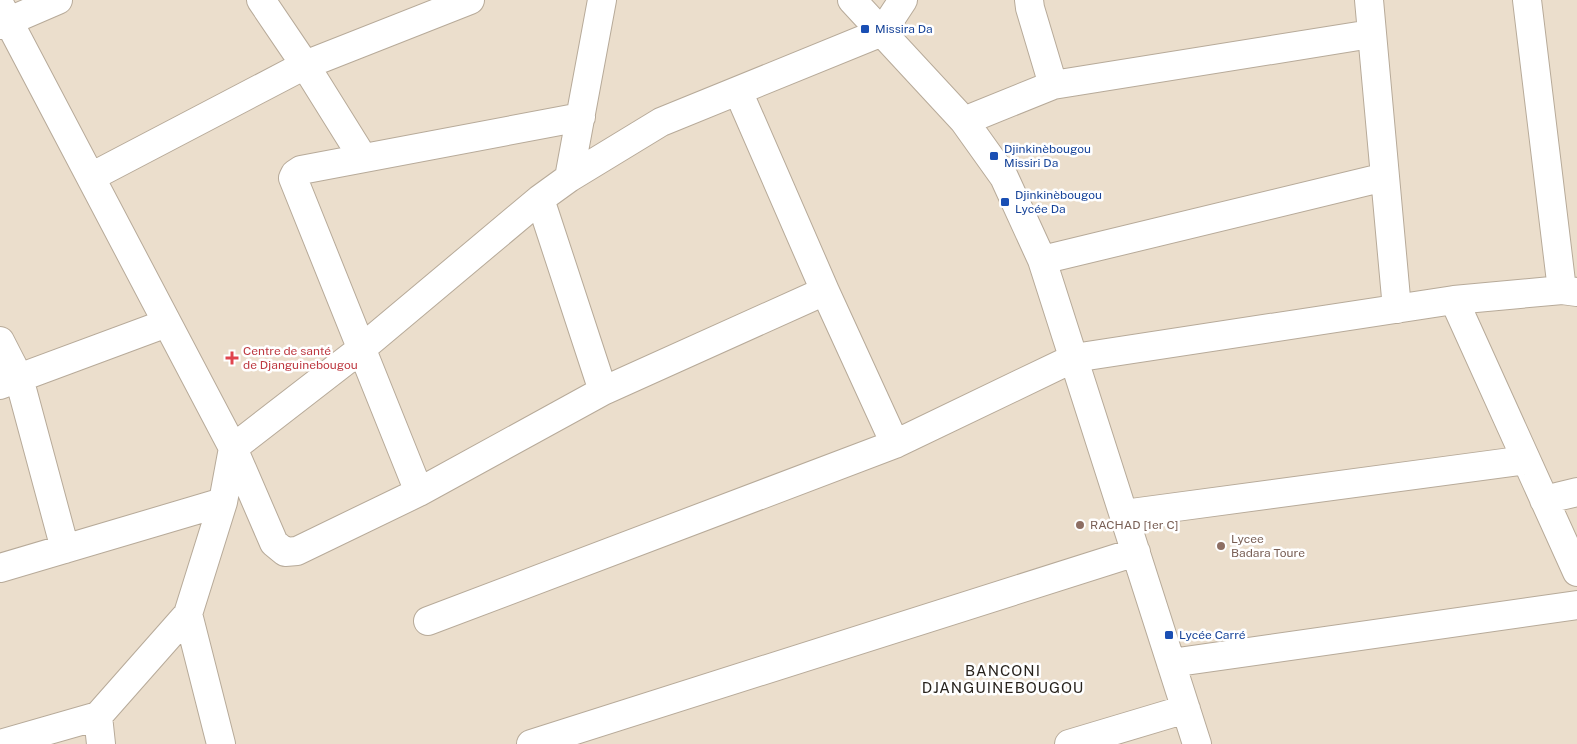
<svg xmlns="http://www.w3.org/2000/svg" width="1577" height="744" font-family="'Public Sans',sans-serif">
  <rect width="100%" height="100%" fill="#ebdecc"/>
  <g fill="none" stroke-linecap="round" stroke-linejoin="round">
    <defs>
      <path id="minor" d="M261,0L305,65L363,158
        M852,0L964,121L1004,177L1042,260L1197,744
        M1029,0L1030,8L1053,85
        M1369,0L1397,309
        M1527,0L1562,290
        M0,5L233,448L274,543L285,552L297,551L419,492L603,391L825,291
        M0,25L58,0
        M738,91L825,291L895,444
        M964,121L1053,85L1371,34
        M91,177L305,65L470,0
        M569,178L602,0
        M540,199L603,391
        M1042,260L1385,177
        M1454,300L1577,572
        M0,341L19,378L65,549
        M0,385L167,323
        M419,492L293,178L295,174L301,170L581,117
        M1544,500L1577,492
        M1124,514L1526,460
        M0,568L223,502
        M188,614L221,744
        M428,621L895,444L1074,358L1454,300L1562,290L1577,292
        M1171,663L1577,605
        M98,716L101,744
        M0,744L98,716L188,614L223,502L233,448L361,349L540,199L569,178L661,122L882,32L903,0
        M531,744L1136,552
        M1069,744L1186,709"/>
    </defs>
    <!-- minor casing -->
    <use href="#minor" stroke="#b7aa99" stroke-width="30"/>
    <!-- minor -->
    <use href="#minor" stroke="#fff" stroke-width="28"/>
  </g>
  <!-- markers -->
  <g fill="#1a4fb4" stroke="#fff" stroke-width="2">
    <rect x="860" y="24" width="10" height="10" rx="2.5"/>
    <rect x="989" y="151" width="10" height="10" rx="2.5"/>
    <rect x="1000" y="197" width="10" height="10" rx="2.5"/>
    <rect x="1164" y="630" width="10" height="10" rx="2.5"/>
  </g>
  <path fill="#e0444e" stroke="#fff" stroke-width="2" d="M229.5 350.5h5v5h5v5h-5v5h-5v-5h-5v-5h5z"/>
  <g fill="#8d6e63" stroke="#fff" stroke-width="2">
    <circle cx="1080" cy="525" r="5"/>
    <circle cx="1221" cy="546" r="5"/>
  </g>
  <g text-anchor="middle" stroke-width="5" stroke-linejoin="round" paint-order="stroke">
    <!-- transit labels -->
    <g font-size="12" fill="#164399" stroke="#fff" text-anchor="start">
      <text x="875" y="33">Missira Da</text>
      <text x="1004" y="153">Djinkinèbougou<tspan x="1004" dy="14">Missiri Da</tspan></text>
      <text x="1015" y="199">Djinkinèbougou<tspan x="1015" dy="14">Lycée Da</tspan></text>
      <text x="1179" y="639">Lycée Carré</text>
    </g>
    <!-- health labels -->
    <g font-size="12" fill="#be3a42" stroke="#fff" text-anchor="start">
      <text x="243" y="355">Centre de santé<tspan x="243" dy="14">de Djanguinebougou</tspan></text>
    </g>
    <!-- education labels -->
    <g font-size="12" fill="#785e54" stroke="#fff" text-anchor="start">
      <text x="1090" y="529">RACHAD [1er C]</text>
      <text x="1231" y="543">Lycee<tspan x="1231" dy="14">Badara Toure</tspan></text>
    </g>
    <!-- quarter labels -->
    <g font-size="15" letter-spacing="1" fill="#28231d" stroke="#fff">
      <text x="1003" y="676">BANCONI<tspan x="1003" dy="17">DJANGUINEBOUGOU</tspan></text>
    </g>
  </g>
</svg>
